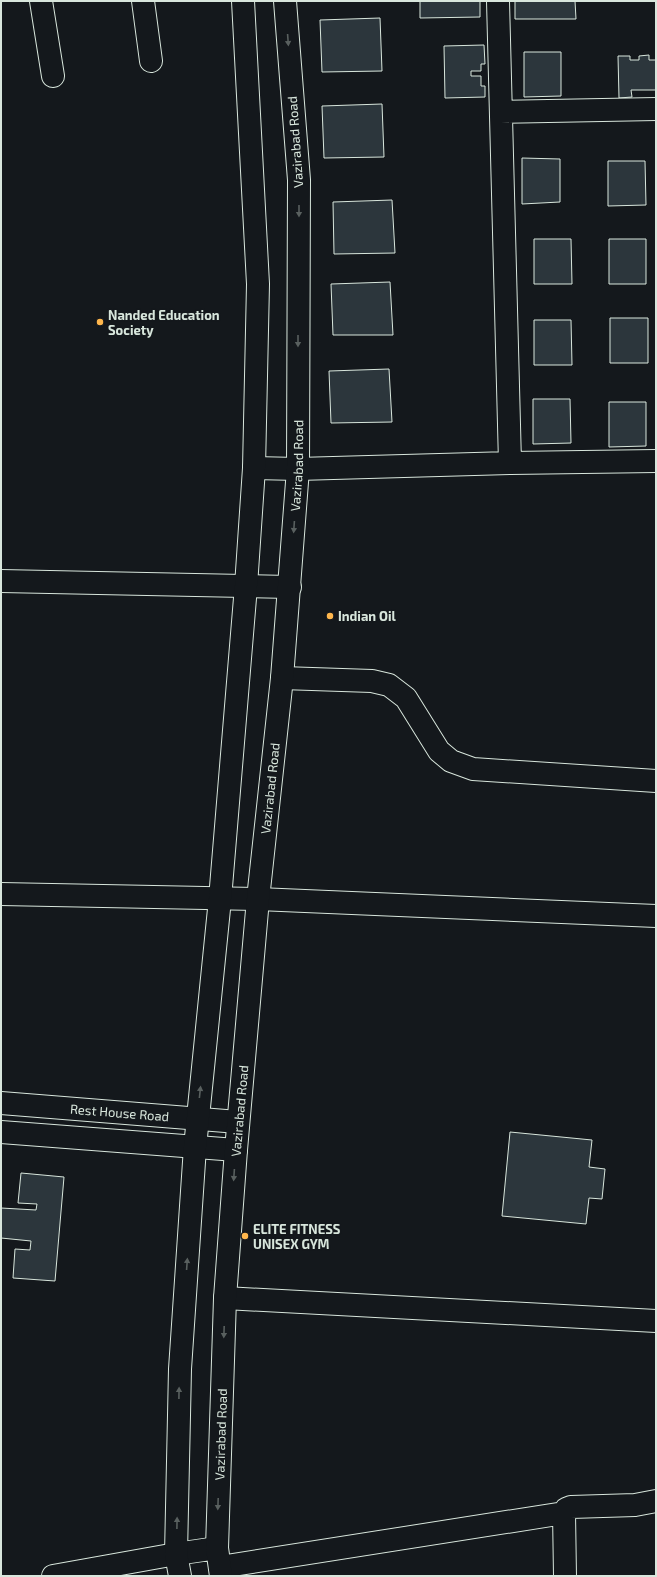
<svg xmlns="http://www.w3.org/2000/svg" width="657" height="1577" font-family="'Exo 2',sans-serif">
  <rect width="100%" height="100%" fill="#14181c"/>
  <!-- building -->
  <path fill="#2c363c" stroke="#d8e6dc" d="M420,1H480V17L420,18Z
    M515,1H575L576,19H515Z
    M380,18L382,71L322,72L320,20Z
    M484,45L485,64H481V71H471V76H481V86H485V97L445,98L444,46Z
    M524,52H561V96L524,97Z
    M649,55V60H656V90H631L632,97L619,98L618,56H630V60H639V56Z
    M382,104L384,157L324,158L322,106Z
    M522,158L560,159V202L522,204Z
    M608,161H645L646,205L608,206Z
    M392,200L395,253L334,254L333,202Z
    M534,239H571L572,284H534Z
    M609,239H646V284H609Z
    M390,282L393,335H333L331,284Z
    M610,318H648V363H610Z
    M534,320H571L572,365H534Z
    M389,369L392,422L331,423L329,371Z
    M533,399H570L571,443L533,444Z
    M609,402H646V446L609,447Z
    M510,1132L592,1140L589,1167L605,1169L602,1199L589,1198L586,1224L502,1216Z
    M21,1173L64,1177L55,1281L13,1278L15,1249L30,1250L31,1241L1,1238V1208L36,1210L37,1204L18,1203Z"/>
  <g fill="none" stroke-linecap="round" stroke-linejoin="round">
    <defs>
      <path id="minor" d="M41,1L53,76
        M143,1L151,61
        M498,1L510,463
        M501,112L656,109
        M254,468L298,469L510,463L656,461
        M1,581L290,587
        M282,678L372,681L389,685L406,698L439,751L451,761L473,769L656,781
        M1,894L258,899L656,916
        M1,1132L236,1150
        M225,1298L656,1321
        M220,1567L564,1513
        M53,1576L176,1554L217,1548
        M565,1576L564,1513L566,1509L571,1507L635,1505L656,1501"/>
      <g id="secondary">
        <path id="s1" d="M1,1103L238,1122"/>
      </g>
      <g id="primary">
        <path d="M180,1576L176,1554L180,1369L195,1147L220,899L246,586L254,468L258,284L243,1"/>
        <path id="s2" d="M221,1576L217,1548L225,1298L236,1150L258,899L282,678L298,469L299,180L285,1"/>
      </g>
    </defs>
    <!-- minor casing -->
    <use href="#minor" stroke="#d8e6dc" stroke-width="24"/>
    <!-- secondary casing -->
    <use href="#secondary" stroke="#d8e6dc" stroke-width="24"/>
    <!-- primary casing -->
    <use href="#primary" stroke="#d8e6dc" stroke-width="24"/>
    <!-- minor -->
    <use href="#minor" stroke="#14181c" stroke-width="22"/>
    <!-- secondary -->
    <use href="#secondary" stroke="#14181c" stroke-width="22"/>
    <!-- primary -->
    <use href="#primary" stroke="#14181c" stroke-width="22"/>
  </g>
  <!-- one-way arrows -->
  <defs><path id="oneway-solid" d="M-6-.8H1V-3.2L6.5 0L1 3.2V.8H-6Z"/></defs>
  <g fill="#59605f">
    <use href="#oneway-solid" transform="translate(288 40) rotate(86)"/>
    <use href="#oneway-solid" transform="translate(299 211) rotate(90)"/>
    <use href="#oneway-solid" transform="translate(298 341) rotate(90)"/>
    <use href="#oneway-solid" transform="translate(294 527) rotate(94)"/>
    <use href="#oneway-solid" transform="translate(200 1092) rotate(-84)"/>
    <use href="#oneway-solid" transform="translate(234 1175) rotate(94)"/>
    <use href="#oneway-solid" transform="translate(187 1264) rotate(-86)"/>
    <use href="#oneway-solid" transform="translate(224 1332) rotate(92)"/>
    <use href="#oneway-solid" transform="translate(179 1393) rotate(-89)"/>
    <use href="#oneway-solid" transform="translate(218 1504) rotate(92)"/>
    <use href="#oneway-solid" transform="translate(177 1523) rotate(-89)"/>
  </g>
  <!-- markers -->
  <g fill="#ffb74d" stroke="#14181c" stroke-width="1.5">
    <circle cx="100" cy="322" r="4"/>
    <circle cx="330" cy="616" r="4"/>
    <circle cx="245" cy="1236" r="4"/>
  </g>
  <g text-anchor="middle" stroke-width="3" stroke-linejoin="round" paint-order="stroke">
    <!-- street labels -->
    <g font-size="13" fill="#d8e6dc" stroke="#14181c">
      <text transform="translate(295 142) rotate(-94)" y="5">Vazirabad Road</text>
      <text dy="5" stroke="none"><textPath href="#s2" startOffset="1114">Vazirabad Road</textPath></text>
      <text dy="5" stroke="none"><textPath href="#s2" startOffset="790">Vazirabad Road</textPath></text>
      <text dy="5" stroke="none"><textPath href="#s2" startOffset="466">Vazirabad Road</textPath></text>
      <text dy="5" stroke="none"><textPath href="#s1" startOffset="119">Rest House Road</textPath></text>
      <text dy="5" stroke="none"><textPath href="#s2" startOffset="142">Vazirabad Road</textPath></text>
    </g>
    <!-- poi labels -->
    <g font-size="13" font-weight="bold" fill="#d8e6dc" stroke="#14181c" text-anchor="start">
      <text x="108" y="320">Nanded Education<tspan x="108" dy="15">Society</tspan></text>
      <text x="338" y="621">Indian Oil</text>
      <text x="253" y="1234">ELITE FITNESS<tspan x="253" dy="15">UNISEX GYM</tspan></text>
    </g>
  </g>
  <!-- border -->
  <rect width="657" height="1577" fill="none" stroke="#d8e6dc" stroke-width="4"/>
</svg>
